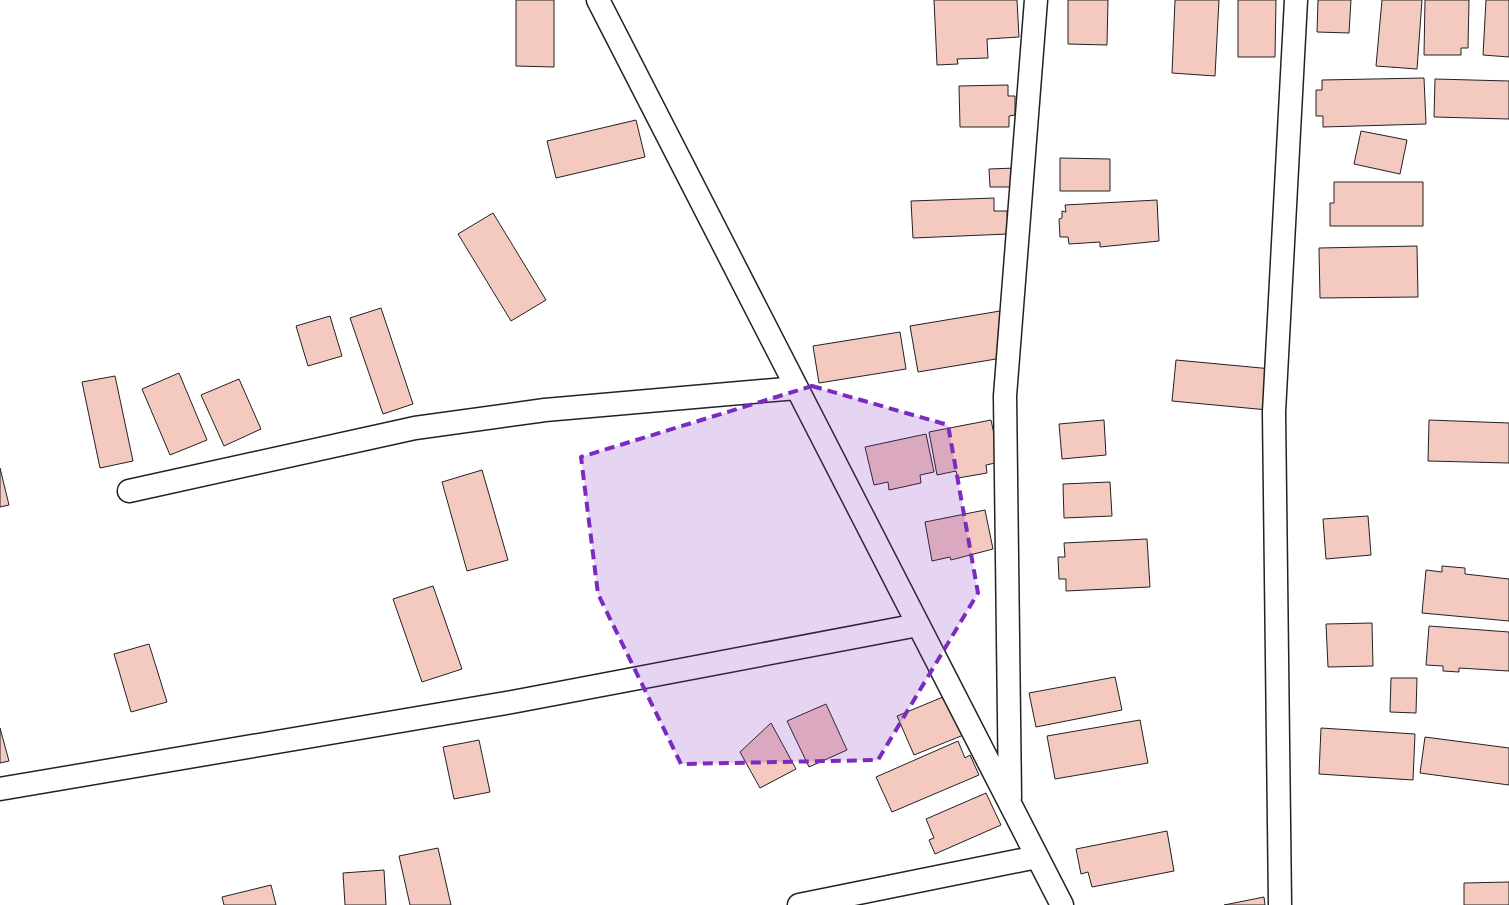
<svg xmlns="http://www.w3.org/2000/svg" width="1509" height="905" font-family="'PT Serif',serif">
  <rect width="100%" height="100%" fill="#fff"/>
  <!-- building -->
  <path fill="#f3c9c0" stroke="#222" d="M516,0H554V67L516,66Z
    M934,0H1017L1019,37L987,39L988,58L957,59L958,64L937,65Z
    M1068,0H1108L1107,45L1068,44Z
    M1175,0H1219L1215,76L1172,73Z
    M1238,0H1276L1275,57H1238Z
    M1318,0H1351L1349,33L1317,32Z
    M1382,0H1422L1417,69L1376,66Z
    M1425,0H1469L1468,48H1461V55H1424Z
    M1486,0H1509V57L1483,55Z
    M1424,78L1426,124L1323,127V116H1316V90H1322V80Z
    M1435,79L1509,81V119L1434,117Z
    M1008,85V96H1015V115L1009,116V127H960L959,86Z
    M636,120L645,157L556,178L547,141Z
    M1361,131L1407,140L1400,174L1354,164Z
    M1060,158L1110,159V191H1060Z
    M1016,168V187H990L989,169Z
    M1334,182H1423V226H1330V203H1334Z
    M994,198V211H1007L1008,234L913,238L911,201Z
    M1157,200L1159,241L1100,247V242L1069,244L1068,237H1060L1059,219L1062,218V211L1066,212L1065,205Z
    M493,213L546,300L511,321L458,234Z
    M1417,246L1418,297L1320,298L1319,248Z
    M381,308L413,404L383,414L350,318Z
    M1000,311L1008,357L918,372L910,326Z
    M330,316L342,356L308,366L296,326Z
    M900,332L906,369L819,383L813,346Z
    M1176,360L1272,369L1268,410L1172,401Z
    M179,373L207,440L170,455L142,389Z
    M115,376L133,461L100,468L82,382Z
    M239,379L261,429L224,446L201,395Z
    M991,420L1000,462L986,465L987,473L958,478L956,471L937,475L929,432Z
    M1104,420L1106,455L1062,459L1059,424Z
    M1429,420L1509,423V463L1428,461Z
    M926,434L934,472L920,475L921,483L889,490L888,482L874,485L865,447Z
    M0,468L9,505L0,507Z
    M482,470L508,560L467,571L442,482Z
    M1110,482L1112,516L1064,518L1063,484Z
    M985,510L993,549L951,560L950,557L932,561L925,522Z
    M1368,516L1371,555L1326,559L1323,519Z
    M1147,539L1150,587L1066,591V579H1059L1058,557H1065L1064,543Z
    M1442,566L1465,568V574L1509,579V621L1422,613L1426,570L1442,572Z
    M433,586L462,669L422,682L393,599Z
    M1372,623L1373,666L1328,667L1326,624Z
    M1429,626L1509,632V671L1459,668V672L1443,671V666L1426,665Z
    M149,644L167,702L131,712L114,654Z
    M1115,677L1122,710L1036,727L1029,693Z
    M1391,678H1417L1416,713L1390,712Z
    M943,697L951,714L957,711L966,734L914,755L897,716Z
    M826,704L847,750L809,767L787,721Z
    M1140,720L1148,763L1055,779L1047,736Z
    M771,723L796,769L760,788L740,752Z
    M0,728L9,761L0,763Z
    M1321,728L1415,734L1413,780L1319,774Z
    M1425,737L1509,748V785L1420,773Z
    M479,740L490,792L454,799L443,747Z
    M958,741L965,758L970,755L979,775L892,812L876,777Z
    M986,793L1001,825L935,854L929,840L934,838L926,819Z
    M1167,831L1174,871L1092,887L1088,872L1081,874L1076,849Z
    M438,848L451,905H410L399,856Z
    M384,870L386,905H345L343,873Z
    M1509,882V905H1464V883Z
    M271,885L276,905H224L222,897Z
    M1264,897L1265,905H1224Z"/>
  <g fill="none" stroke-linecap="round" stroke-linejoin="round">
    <defs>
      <path id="minor" d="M598,0L1062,905
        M129,491L415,428L545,410L797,388
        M0,789L512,702L918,625
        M1010,798L1005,396L1036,0
        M799,905L1037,857
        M1280,905L1274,412L1296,0"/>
    </defs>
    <!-- minor casing -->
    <use href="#minor" stroke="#222" stroke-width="25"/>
    <!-- minor -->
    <use href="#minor" stroke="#fff" stroke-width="22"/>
  </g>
  <!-- marked area -->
  <path fill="#7b2cbf" fill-opacity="0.2" stroke="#7b2cbf" stroke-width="4" stroke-dasharray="10 6" stroke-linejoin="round" d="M812,386L948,425L978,593L878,760L681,764L598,594L581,457Z"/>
</svg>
